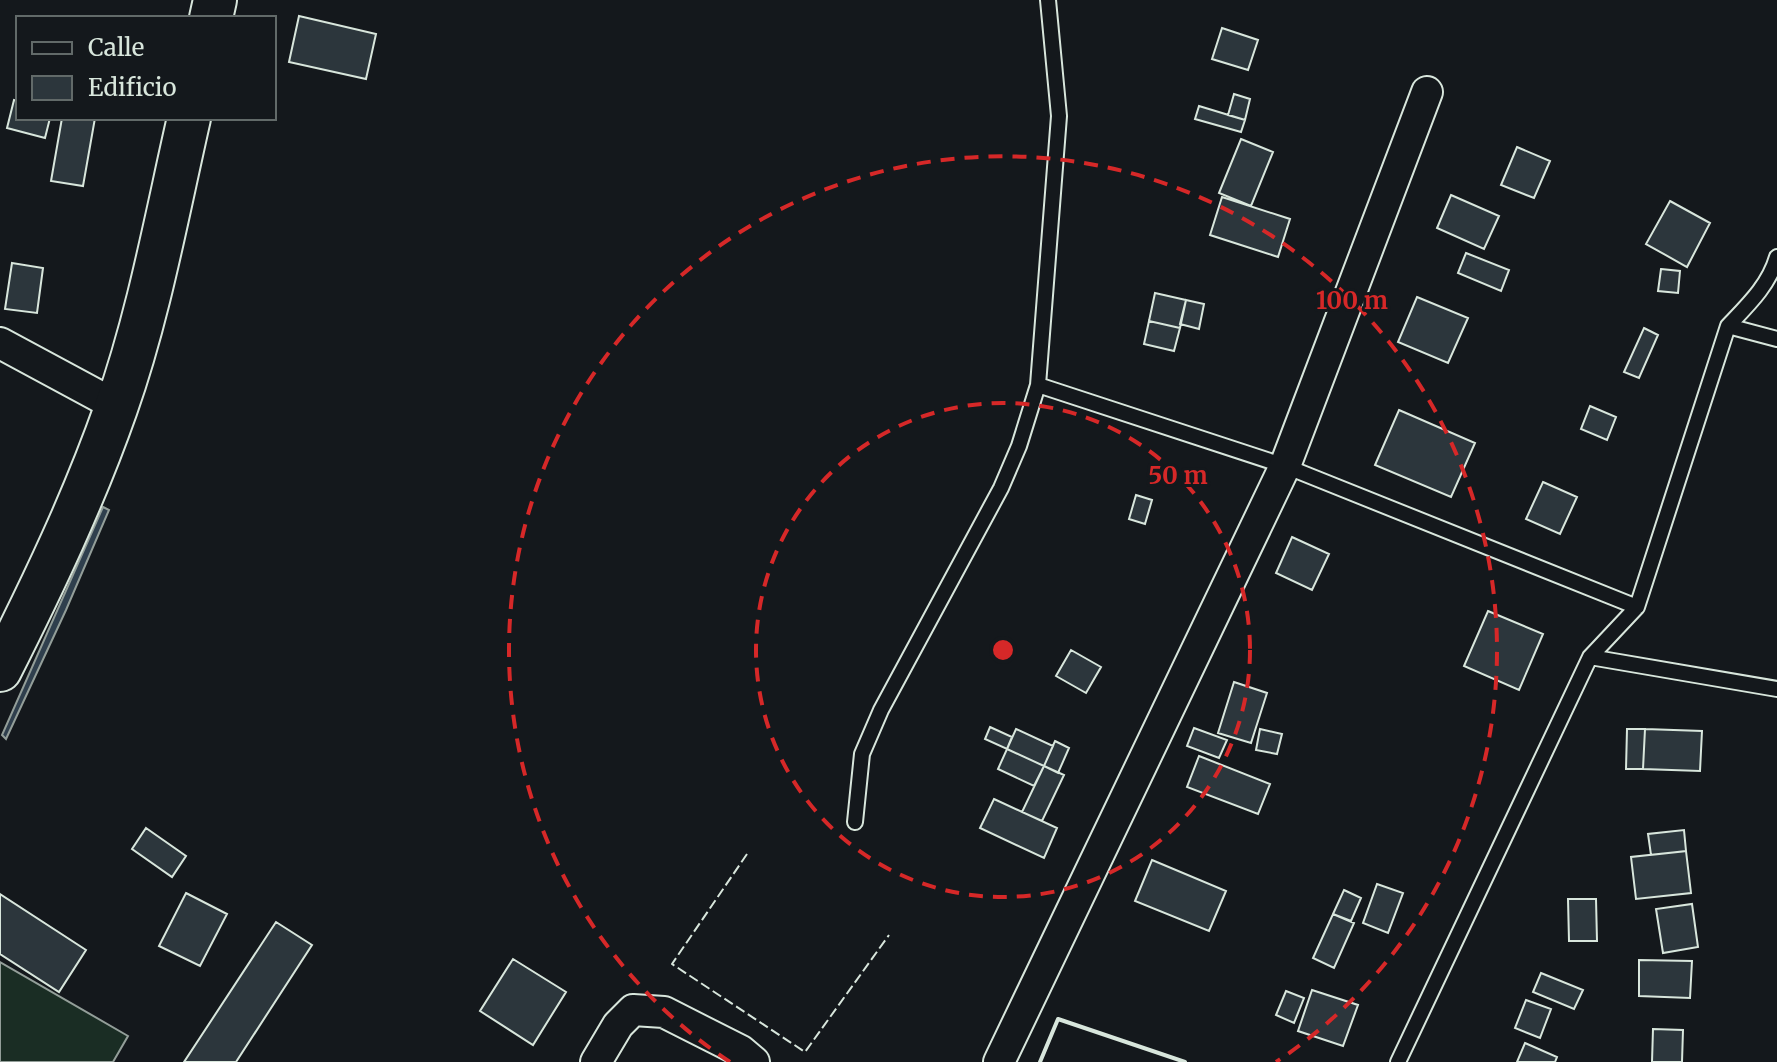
<svg xmlns="http://www.w3.org/2000/svg" width="1777" height="1062" font-family="Merriweather,serif">
  <rect width="100%" height="100%" fill="#14181c"/>
  <!-- green -->
  <path fill="#1a2d24" stroke="#939e99" stroke-width="2" d="M0,962L128,1036L113,1062H0Z"/>
  <!-- water -->
  <path fill="#2f3f4d" stroke="#939e99" stroke-width="2" d="M103,507L109,510L66,610L6,739L2,735Z"/>
  <!-- building -->
  <path fill="#2c363c" stroke="#d8e6dc" stroke-width="2" d="M299,16L376,34L366,79L289,62Z
    M1222,28L1258,40L1248,70L1212,59Z
    M1234,94L1250,99L1245,120L1228,115Z
    M14,100L18,101V118H50L45,138L7,128Z
    M1199,106L1245,120L1241,132L1195,119Z
    M62,118H95L83,186L51,181Z
    M1241,139L1273,152L1251,206L1219,193Z
    M1517,147L1550,161L1534,198L1501,185Z
    M1451,195L1499,216L1484,249L1437,228Z
    M1222,197L1290,219L1278,257L1210,235Z
    M1670,201L1710,223L1687,267L1646,244Z
    M1466,253L1509,270L1501,291L1458,273Z
    M12,263L43,268L37,313L5,309Z
    M1661,269L1680,271L1678,293L1658,291Z
    M1155,293L1186,300L1180,328L1149,321Z
    M1417,297L1468,318L1448,363L1398,342Z
    M1186,300L1204,304L1199,329L1180,324Z
    M1149,321L1180,328L1174,351L1144,344Z
    M1644,328L1658,335L1639,378L1624,372Z
    M1590,406L1616,417L1607,440L1581,429Z
    M1399,410L1475,443L1451,497L1375,465Z
    M1543,482L1577,497L1560,534L1526,519Z
    M1136,495L1152,500L1145,524L1129,519Z
    M1292,537L1329,554L1312,590L1276,573Z
    M1488,611L1543,634L1519,690L1464,666Z
    M1071,650L1101,667L1086,693L1056,676Z
    M1234,682L1267,693L1251,743L1218,733Z
    M990,727L1012,737L1007,749L985,739Z
    M1194,728L1227,740L1219,758L1187,746Z
    M1016,729L1053,746L1044,766L1007,749Z
    M1260,729L1282,734L1277,754L1256,750Z
    M1627,729H1645L1643,769H1626Z
    M1645,729L1702,731L1700,771L1643,769Z
    M1055,741L1069,748L1058,773L1044,766Z
    M1007,749L1044,766L1034,786L998,769Z
    M1199,756L1270,784L1258,814L1187,787Z
    M1044,766L1064,775L1042,821L1022,812Z
    M994,799L1057,828L1044,858L980,828Z
    M146,828L186,856L172,877L132,849Z
    M1684,830L1686,851L1651,855L1648,834Z
    M1686,851L1691,893L1636,899L1631,857Z
    M1152,860L1226,891L1209,931L1135,901Z
    M1377,884L1403,893L1388,933L1363,923Z
    M1344,890L1361,898L1351,921L1333,914Z
    M186,893L227,914L200,966L159,946Z
    M0,894L86,950L59,992L0,954Z
    M1568,899H1596L1597,941H1569Z
    M1692,904L1698,947L1663,953L1656,909Z
    M1333,914L1354,923L1334,968L1313,958Z
    M276,922L312,945L236,1062H184Z
    M513,959L566,992L533,1045L480,1011Z
    M1639,960L1692,961L1690,998L1639,996Z
    M1541,973L1583,990L1574,1009L1533,992Z
    M1312,990L1358,1005L1343,1046L1298,1031Z
    M1286,991L1304,998L1294,1023L1276,1015Z
    M1526,1000L1551,1009L1540,1038L1515,1028Z
    M1653,1029L1683,1030L1682,1062H1652Z
    M1525,1043L1557,1057L1555,1062H1517Z"/>
  <g fill="none" stroke-linecap="round" stroke-linejoin="round">
    <defs>
      <path id="lane" d="M1728,326L1777,339
        M1038,385L1285,466L1637,607
        M1590,657L1777,689
        M855,822L862,754L881,710L1001,488L1019,446L1038,385L1059,116L1048,0
        M1398,1062L1590,657L1637,607L1728,326C1748,305 1769,285 1777,257"/>
      <path id="street" d="M0,343L117,406
        M596,1062L618,1025L633,1010L664,1012L741,1051L754,1062
        M999,1062L1285,466L1427,92"/>
      <path id="secondary" d="M211,18L215,0
        M0,670C43,585 84,499 116,408C149,315 167,214 189,118"/>
    </defs>
    <!-- lane casing -->
    <use href="#lane" stroke="#d8e6dc" stroke-width="18"/>
    <!-- street casing -->
    <use href="#street" stroke="#d8e6dc" stroke-width="34"/>
    <!-- secondary casing -->
    <use href="#secondary" stroke="#d8e6dc" stroke-width="46"/>
    <!-- lane -->
    <use href="#lane" stroke="#14181c" stroke-width="14"/>
    <!-- street -->
    <use href="#street" stroke="#14181c" stroke-width="30"/>
    <!-- secondary -->
    <use href="#secondary" stroke="#14181c" stroke-width="42"/>
    <!-- fence -->
    <path stroke="#d8e6dc" stroke-width="2" stroke-dasharray="10 4" stroke-linecap="butt" d="M747,854L672,964L805,1052L889,935"/>
    <!-- wall -->
    <path stroke="#d8e6dc" stroke-width="4" d="M1040,1062L1058,1019L1185,1062"/>
  </g>
  <!-- distance rings -->
  <g fill="none" stroke="#d62828" stroke-width="4" stroke-dasharray="14 10">
    <circle cx="1003" cy="650" r="247"/>
    <path d="M730 1062A494 494 0 1 1 1276 1062"/>
  </g>
  <circle cx="1003" cy="650" r="12" fill="#d62828" stroke="#14181c" stroke-width="4"/>
  <g font-size="24" text-anchor="middle" font-weight="bold" fill="#d62828" stroke="#14181c" stroke-width="6" stroke-linejoin="round" paint-order="stroke">
    <text x="1352" y="309">100 m</text>
    <text x="1178" y="484">50 m</text>
  </g>
  <!-- legend -->
  <rect x="16" y="16" width="260" height="104" fill="#14181c" stroke="#626a69" stroke-width="2"/>
  <rect x="32" y="42" width="40" height="12" fill="#14181c" stroke="#626a69" stroke-width="2"/>
  <text x="88" y="56" font-size="24" fill="#d8e6dc">Calle</text>
  <rect x="32" y="76" width="40" height="24" fill="#2c363c" stroke="#626a69" stroke-width="2"/>
  <text x="88" y="96" font-size="24" fill="#d8e6dc">Edificio</text>
</svg>
